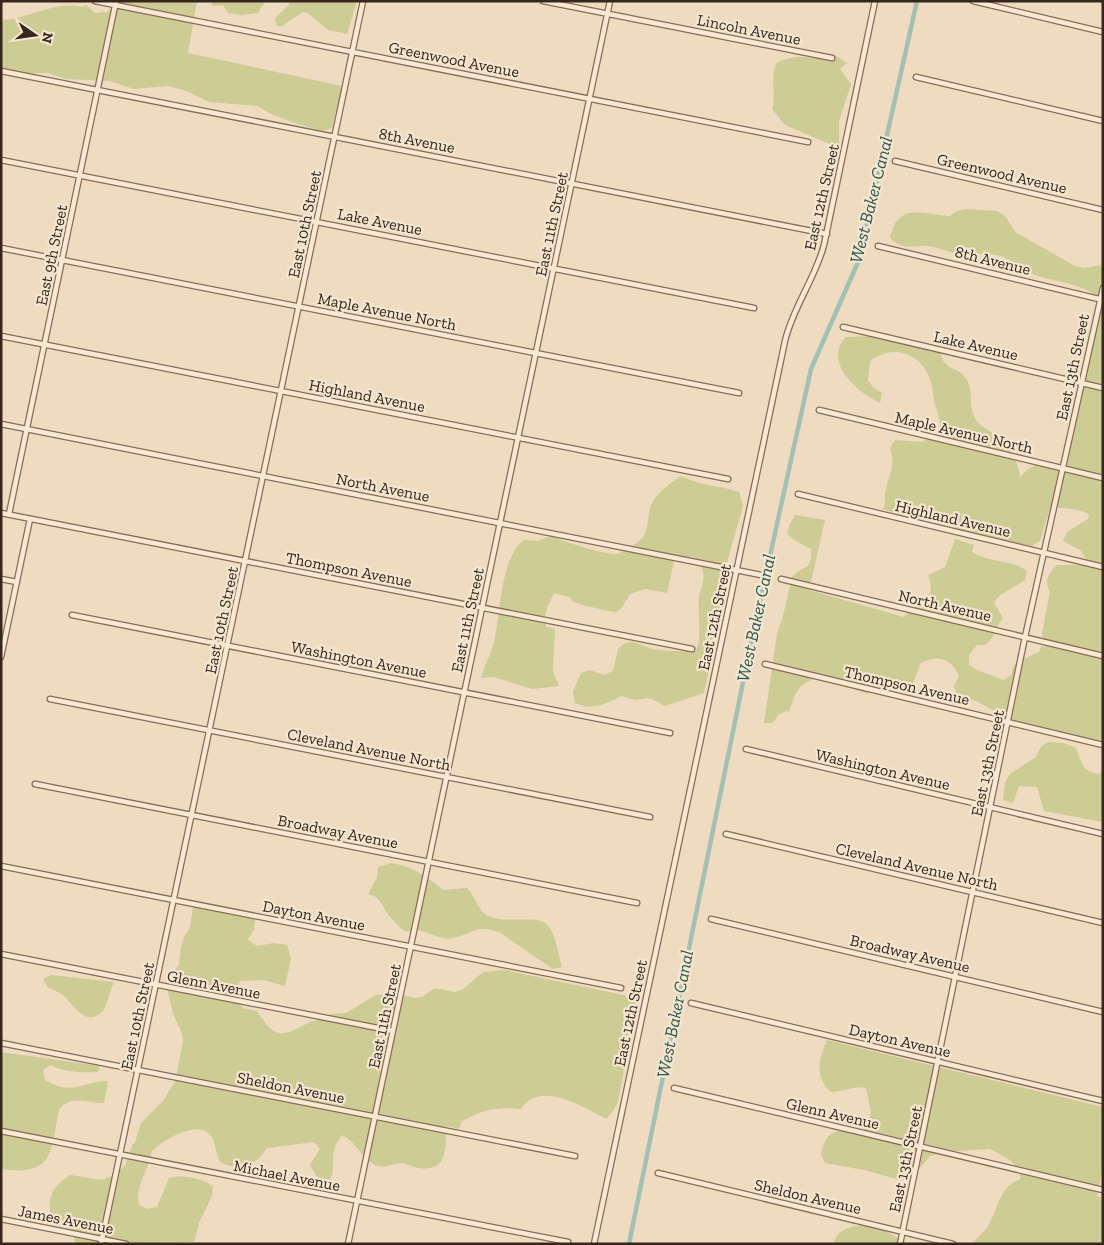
<svg xmlns="http://www.w3.org/2000/svg" width="1104" height="1245" font-family="'Zilla Slab',serif">
  <rect width="100%" height="100%" fill="#eedbc0"/>
  <!-- green -->
  <path fill="#cccc94" d="M122,1H197L188,53L342,86L332,128L322,131L292,122L269,113L258,106L209,102L187,91L168,86L134,89L110,81L66,79L48,73L1,74V20C29,19 54,0 82,7L86,5L95,13L107,12Z
    M210,1H265L258,13L242,15L228,13L223,5L213,6Z
    M289,1H357L347,34L328,30L309,14L303,12L282,26H277L275,18L289,5Z
    M835,55L847,63L840,69L851,84L839,121V148L785,125L772,109C777,93 769,78 777,63C797,52 814,60 834,59Z
    M967,209L997,211L1005,216L1015,232L1075,266L1084,268L1103,265V749L1097,742L1092,740L1013,721L976,701L957,695L954,686L959,676C952,659 938,654 921,663L913,683L905,691L872,686L868,694L817,677C796,686 796,692 789,712L786,711L778,715L773,723H764L777,634L783,616L792,577C803,565 813,571 811,549L794,540L787,533L790,524L795,515L825,520L809,590L904,617C918,601 938,601 928,575L945,567L955,539L974,545L972,552C989,563 1010,559 1027,571L1025,580L999,596L994,603L1003,618C995,627 995,638 985,645H977L969,655V665L977,670L1004,680L1011,675L1014,665L1023,664L1024,659L1039,652L1041,646L1045,647L1042,633L1050,592C1044,581 1048,573 1057,565H1083L1088,562L1080,550L1063,541L1067,532L1088,519L1089,514C1078,509 1062,507 1050,508L1040,541L1032,546L986,538L955,529V523L939,517L910,511L903,516L883,509C886,504 885,501 885,494C887,477 897,466 890,448L895,440L922,442L940,432C941,421 937,411 934,401C933,395 933,388 931,382C922,353 893,343 870,361L868,381L874,388L882,393L880,403C857,392 822,362 846,337L873,336L940,350C943,371 954,365 964,376C975,387 967,407 976,420C979,425 986,428 991,432C1009,444 1017,456 1020,478C1031,462 1043,463 1060,467L1065,459L1099,298C1082,282 1049,282 1027,272C1018,268 1010,259 1001,256C989,253 975,255 963,254C951,254 941,248 929,246C912,244 905,252 890,238C898,201 923,215 950,216L957,211Z
    M681,476C699,486 720,485 739,492L743,506L727,563L729,574L704,693L665,706L652,699L646,698L636,700L621,696C607,704 590,711 575,703L573,692L581,673L589,670L604,675L613,671L618,649L625,643L633,642L652,649L668,651H696C703,635 697,615 699,597C700,589 705,581 703,573C702,566 699,562 694,557H681L674,561L667,593L645,589L630,594C617,617 619,613 596,608C587,606 580,605 572,601L570,597L554,593L547,608L544,620L546,627L555,629L553,671L559,686L532,689L494,677L481,678C484,665 491,655 494,642C501,614 500,557 524,540L538,541L550,536C561,540 607,556 617,554C624,552 641,542 644,535C648,528 648,520 649,513C651,496 668,485 681,476Z
    M1048,742L1064,743L1076,748C1082,762 1081,772 1099,774L1103,769V822L1044,811L1037,787L1019,786L1013,803L1003,800L1005,783L1010,774L1036,757L1041,747Z
    M391,863C412,866 428,877 443,890L467,888C476,897 477,910 488,916C504,924 536,915 545,923C556,931 558,954 562,967L553,969L499,932C474,924 473,934 453,938C439,941 425,929 414,930C409,931 408,932 403,930C399,926 395,923 392,919C382,909 383,897 368,894L377,878L378,867Z
    M193,907L255,919L254,929L248,940L257,946L274,943L287,945L291,958L285,986L263,980L240,981L235,994L243,1008L257,1011C277,1043 284,1035 312,1021H315L323,1015L346,1013L376,995L396,994L415,998L422,997L435,988L455,992L462,990L483,972L505,970L637,998L618,1102L613,1111L606,1119C584,1108 540,1079 521,1109C496,1107 485,1109 462,1121L459,1129L446,1126C446,1151 447,1175 414,1167C410,1166 408,1164 403,1163C392,1163 384,1170 373,1164C361,1156 355,1141 342,1135C324,1157 342,1169 324,1189L310,1165L320,1149L314,1142L267,1148C256,1166 240,1172 220,1162C216,1154 216,1144 211,1136C199,1118 163,1140 152,1151C149,1168 134,1189 139,1205L148,1209L157,1207L169,1178C181,1174 203,1178 213,1187L212,1196L199,1223L194,1242L75,1244L73,1230L51,1221C48,1198 50,1188 70,1175L102,1180L114,1175L125,1166L132,1146L135,1142L141,1123L163,1101L175,1082L183,1042L182,1033L173,1014L167,988L170,975L179,965L181,947L184,937L190,928Z
    M51,975L114,982C111,988 106,1007 103,1011C87,1028 74,1006 65,997C60,992 54,990 48,988L43,979Z
    M827,1040L1103,1107V1167L1097,1196L1103,1198V1244H972C977,1238 984,1232 988,1226C999,1208 998,1187 1021,1179L1018,1169L1010,1160L990,1149L943,1152L930,1156L914,1175L900,1180L864,1170L825,1163L821,1154C828,1123 842,1132 867,1129L871,1112L866,1088C855,1085 843,1092 831,1092C814,1078 819,1058 827,1040Z
    M1,1052L100,1066L98,1072C84,1073 63,1072 51,1065L43,1070L45,1080C74,1097 81,1081 108,1081L104,1103C87,1103 71,1094 59,1110C50,1150 56,1177 1,1169Z
    M864,1225L888,1232L906,1244H833C839,1228 849,1227 864,1225Z"/>
  <g fill="none" stroke-linecap="round" stroke-linejoin="round">
    <!-- canal -->
    <path stroke="#a3c0b4" stroke-width="4.5" d="M629,1244L752,638L811,369L859,260L917,1"/>
    <defs>
      <path id="minor" d="M95,1L808,142
        M543,1L832,58
        M973,1L1103,32
        M1,71L827,234
        M916,77L1103,121
        M1,160L754,308
        M895,161L1103,210
        M878,246L1103,300
        M1,248L739,393
        M843,327L1103,388
        M1,336L728,479
        M819,410L1103,478
        M1,424L761,575
        M798,494L1103,567
        M1,513L692,649
        M9,514L116,1
        M1,579L17,582
        M781,579L1103,656
        M72,615L670,733
        M1,657L30,519
        M765,664L1103,745
        M50,699L650,817
        M746,749L1103,834
        M35,784L637,903
        M726,834L1103,923
        M1,866L621,988
        M711,919L1103,1012
        M1,954L393,1031
        M691,1003L1103,1101
        M1,1043L575,1156
        M674,1088L1103,1190
        M1,1131L568,1242
        M658,1173L953,1244
        M1,1219L126,1244
        M101,1244L363,1
        M348,1244L610,1
        M594,1244L785,341C793,307 815,279 824,245L875,1
        M900,1244L1025,637L1103,288"/>
    </defs>
    <!-- minor casing -->
    <use href="#minor" stroke="#876c58" stroke-width="7"/>
    <!-- minor -->
    <use href="#minor" stroke="#f9e9d3" stroke-width="4.5"/>
  </g>
  <g text-anchor="middle" stroke-width="4.5" stroke-linejoin="round" paint-order="stroke">
    <!-- street labels -->
    <g font-size="16" fill="#37261c" stroke="#f5e6d0">
      <text transform="translate(749 29) rotate(11)" y="6">Lincoln Avenue</text>
      <text transform="translate(454 59) rotate(11)" y="6">Greenwood Avenue</text>
      <text transform="translate(417 140) rotate(11)" y="6">8th Avenue</text>
      <text transform="translate(1002 173) rotate(13)" y="6">Greenwood Avenue</text>
      <text transform="translate(821 197) rotate(-77)" y="6">East 12th Street</text>
      <text transform="translate(380 221) rotate(11)" y="6">Lake Avenue</text>
      <text transform="translate(304 224) rotate(-78)" y="6">East 10th Street</text>
      <text transform="translate(551 224) rotate(-78)" y="6">East 11th Street</text>
      <text transform="translate(51 255) rotate(-78)" y="6">East 9th Street</text>
      <text transform="translate(993 260) rotate(14)" y="6">8th Avenue</text>
      <text transform="translate(387 311) rotate(11)" y="6">Maple Avenue North</text>
      <text transform="translate(976 345) rotate(13)" y="6">Lake Avenue</text>
      <text transform="translate(1072 367) rotate(-78)" y="6">East 13th Street</text>
      <text transform="translate(367 395) rotate(11)" y="6">Highland Avenue</text>
      <text transform="translate(964 432) rotate(13)" y="6">Maple Avenue North</text>
      <text transform="translate(383 487) rotate(11)" y="6">North Avenue</text>
      <text transform="translate(953 518) rotate(13)" y="6">Highland Avenue</text>
      <text transform="translate(349 569) rotate(11)" y="6">Thompson Avenue</text>
      <text transform="translate(945 605) rotate(13)" y="6">North Avenue</text>
      <text transform="translate(714 617) rotate(-78)" y="6">East 12th Street</text>
      <text transform="translate(221 620) rotate(-78)" y="6">East 10th Street</text>
      <text transform="translate(467 620) rotate(-78)" y="6">East 11th Street</text>
      <text transform="translate(359 659) rotate(11)" y="6">Washington Avenue</text>
      <text transform="translate(907 685) rotate(13)" y="6">Thompson Avenue</text>
      <text transform="translate(369 749) rotate(11)" y="6">Cleveland Avenue North</text>
      <text transform="translate(987 763) rotate(-78)" y="6">East 13th Street</text>
      <text transform="translate(883 769) rotate(13)" y="6">Washington Avenue</text>
      <text transform="translate(338 831) rotate(11)" y="6">Broadway Avenue</text>
      <text transform="translate(917 866) rotate(13)" y="6">Cleveland Avenue North</text>
      <text transform="translate(314 915) rotate(11)" y="6">Dayton Avenue</text>
      <text transform="translate(910 953) rotate(13)" y="6">Broadway Avenue</text>
      <text transform="translate(214 984) rotate(11)" y="6">Glenn Avenue</text>
      <text transform="translate(630 1013) rotate(-78)" y="6">East 12th Street</text>
      <text transform="translate(137 1016) rotate(-78)" y="6">East 10th Street</text>
      <text transform="translate(384 1016) rotate(-78)" y="6">East 11th Street</text>
      <text transform="translate(900 1040) rotate(13)" y="6">Dayton Avenue</text>
      <text transform="translate(291 1087) rotate(11)" y="6">Sheldon Avenue</text>
      <text transform="translate(833 1113) rotate(13)" y="6">Glenn Avenue</text>
      <text transform="translate(905 1159) rotate(-78)" y="6">East 13th Street</text>
      <text transform="translate(287 1175) rotate(11)" y="6">Michael Avenue</text>
      <text transform="translate(808 1196) rotate(13)" y="6">Sheldon Avenue</text>
      <text transform="translate(66 1219) rotate(11)" y="6">James Avenue</text>
    </g>
    <!-- water labels -->
    <g font-size="18" font-style="italic" fill="#2b574f" stroke="#f5e6d0">
      <text transform="translate(871 200) rotate(-76)" y="6">West Baker Canal</text>
      <text transform="translate(756 618) rotate(-78)" y="6">West Baker Canal</text>
      <text transform="translate(675 1014) rotate(-79)" y="6">West Baker Canal</text>
    </g>
  </g>
  <!-- border -->
  <rect width="1104" height="1245" fill="none" stroke="#37261c" stroke-width="5"/>
  <!-- north arrow -->
  <g transform="translate(35 35) rotate(103)" stroke="#f5e6d0" stroke-width="4" paint-order="stroke">
  <path d="M0-4L9 19L0 12L-9 19Z" fill="#37261c"/>
  <text y="-8" font-size="14" font-weight="bold" text-anchor="middle" fill="#37261c">N</text>
  </g>
</svg>
